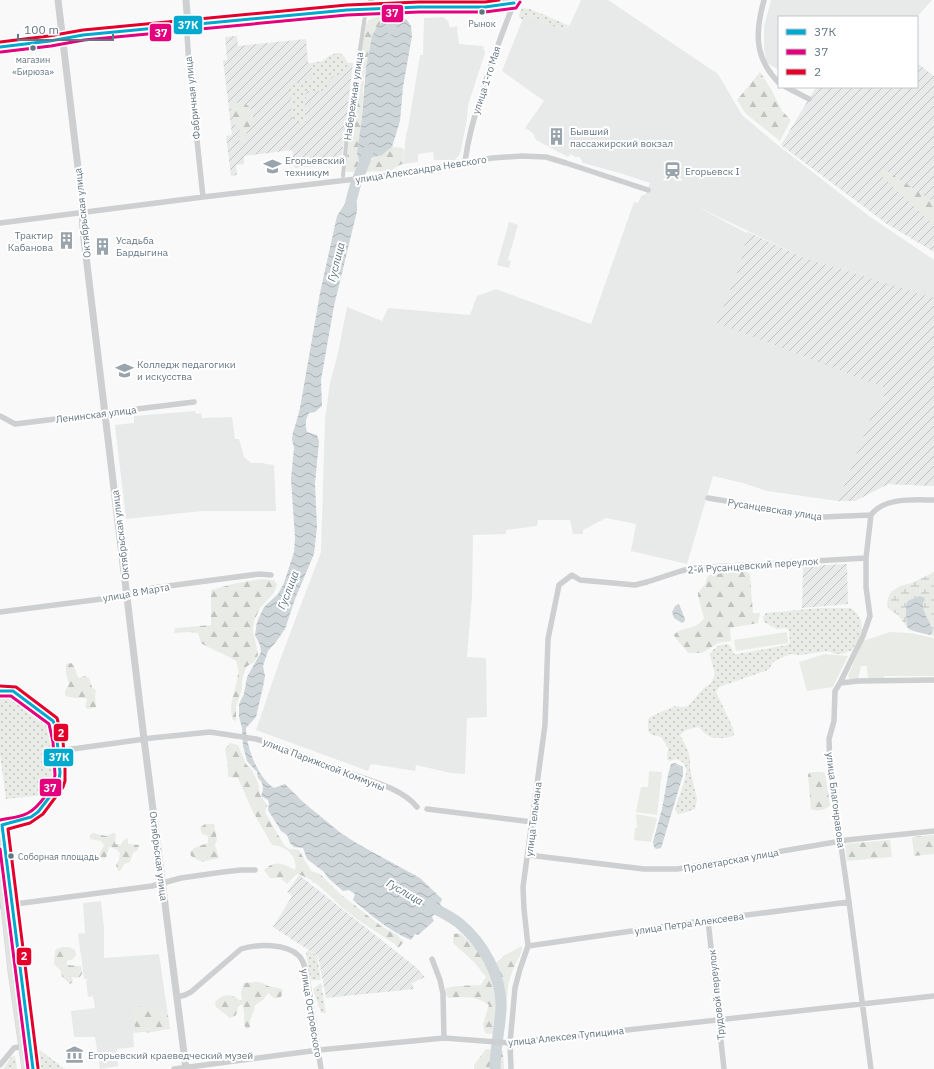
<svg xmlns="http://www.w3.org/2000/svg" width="934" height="1069" font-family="'IBM Plex Sans',sans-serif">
  <defs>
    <pattern id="industrial-furrows" width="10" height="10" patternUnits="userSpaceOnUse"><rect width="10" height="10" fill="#e8e9e9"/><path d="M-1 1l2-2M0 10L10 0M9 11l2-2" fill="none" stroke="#c0c1c2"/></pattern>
    <pattern id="grass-dots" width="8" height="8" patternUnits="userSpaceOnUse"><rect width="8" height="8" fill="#e8ebe6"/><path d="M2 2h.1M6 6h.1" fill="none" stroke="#c0c3c0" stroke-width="1.8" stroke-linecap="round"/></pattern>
    <pattern id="forest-firs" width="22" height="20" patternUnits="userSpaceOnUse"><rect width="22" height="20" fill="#e8ebe6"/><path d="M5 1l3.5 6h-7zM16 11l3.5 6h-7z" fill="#c0c3c0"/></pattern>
    <pattern id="wetland-marsh" width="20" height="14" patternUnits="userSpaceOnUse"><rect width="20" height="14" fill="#e8ebe6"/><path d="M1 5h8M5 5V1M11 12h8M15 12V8" fill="none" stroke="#c0c3c0"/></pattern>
    <pattern id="water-waves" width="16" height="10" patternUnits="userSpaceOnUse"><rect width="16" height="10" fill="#ced6d9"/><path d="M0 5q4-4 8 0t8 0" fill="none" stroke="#abb2b5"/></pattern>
  </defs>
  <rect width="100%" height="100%" fill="#f9f9f9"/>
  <!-- built -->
  <path fill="#e8e9e9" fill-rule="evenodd" d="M581,0H608L718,74L742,115L774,142L869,216L934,260V486L888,484L855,501H838L767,491L743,483L713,476L687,564L631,551L636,524L606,518L583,530V534H573L570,520H538L537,526L506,530V534L473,535L472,597L467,657L486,658L487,717L467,718L465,774L451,773L416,765L415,771L371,764L368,771L256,730L280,660L321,552L325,419L330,383L338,353L347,307L382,321L388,308L470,315L477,296L496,289L591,324L634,202L638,203L641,196L646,194L650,183L623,174L583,163L580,157H575L571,154L568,157L536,140L533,133L525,128L544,101L502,71L524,16L529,15L562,30L569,27ZM696,206L802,257L888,284L801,262Z
    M771,0H932L917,17H779V70L769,64L766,60L764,48V27Z
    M443,17L448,21L450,28L457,26L459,44L483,46L485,53L468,105L467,119L460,154L455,160H434L433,152L418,154V162L403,164L406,135L408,128L420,55H423L424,18Z
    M509,222L518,225L508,260L511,261L509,268L497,265Z
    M195,411L196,414L201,413L202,418L232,417L235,439H239L244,457L251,463H261L274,465L276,511H202L126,519L115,425L134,423V416Z
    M101,901L104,928V958L159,954L170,1029L133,1033L134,1047L117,1049L118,1066L100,1069L95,1037H74L71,1011L95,1008L93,996L88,997L86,980L90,979H84L78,934L85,933L83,903Z"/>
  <!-- industrial -->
  <path fill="url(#industrial-furrows)" d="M237,36L238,46L306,39L308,63H353L341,164L295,168L292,150L244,156V164L236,165L237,175L231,176L226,136L232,135L223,60H227L225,37Z
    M917,63L934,76V252L887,224L781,145L816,87H917Z
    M748,232L802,257L934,298V486L888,484L855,501H838L875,407L884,399L883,387L717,323L739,268Z
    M847,564L848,604L802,608L803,566Z
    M299,875L417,968L425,977L412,983L414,989L326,998L318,956L273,927L292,896L287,892Z"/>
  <!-- grass -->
  <path fill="url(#grass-dots)" d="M522,8L530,9L570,26L562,30L529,15L524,16L523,20L519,17V14Z
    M336,53H340C348,58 350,68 342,74C339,75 335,75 333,77C329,80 329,87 324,90C320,92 313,91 308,91L306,94L305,110L307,120L304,124L296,122L292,116L289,83L309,80L312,78V63L322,61L329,56Z
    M820,608H851C868,621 862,635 852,650L843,654H836L827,651L801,655L790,654L773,662L769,669L765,671L719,687L716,692L733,728L734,735C729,739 714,739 709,736C705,734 702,730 698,727L686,730L680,735L688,750L690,758V769L697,799L695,809L680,814L677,813L675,810C677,801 688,776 686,768C685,763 681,761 677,759L669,761L667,759L668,748L661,737L652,735L648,731V719L650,717L675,706L683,707L688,706L704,688L711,683L715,674L710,655C713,649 718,644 727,644L731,647L734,654H737L787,645L790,643L789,630L785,628L777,629L764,622L763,617L766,613Z
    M10,694L49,721L51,728L55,757L54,758L56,777L45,795L6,799L0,754V695Z
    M308,950L317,956L321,980H311L306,953Z
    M321,983L326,1013H321L313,989Z
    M40,1050L41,1051L65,1069H41L38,1052Z
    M15,1056L17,1069H3L11,1057Z"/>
  <!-- forest -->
  <path fill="url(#forest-firs)" d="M389,16L380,24L370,44L364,77L362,117L357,153L368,163C374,156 385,154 392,147L402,148L404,150L403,164C397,165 394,170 389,171L348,172L346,170C350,122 356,70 366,24C370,16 381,16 389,16Z
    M760,72L771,89L782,111L791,120L780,141L746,114L737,100Z
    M236,103C250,101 254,112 253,125L248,128L245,141L242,143L240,142C237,136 241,132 239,127L234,124L231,107Z
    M884,169L934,202V227L932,223L878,173Z
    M747,571L750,575L753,613H760L758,623L730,628L731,641L718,643L702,653H688C684,646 677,642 674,635C681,626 696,631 704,618L698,596V593L706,583V580L708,576L712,574Z
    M262,579L274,580L277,584L274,593L260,608L254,621L253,630L258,655L254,662L246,667L242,680V688L236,707V721L233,720C227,704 237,689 238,674C239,670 237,665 236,661C225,654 212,650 201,643L198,633L189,632L174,633L175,628L211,625V590L237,583Z
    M71,663C77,668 75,674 79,678L85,676L89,678L92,687L96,691L95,696L96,707L87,709L85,706L87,700L85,698H75L65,696V691L69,684L66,674V664Z
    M230,743L238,745L246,764L252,770L258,783L260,795L267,805L265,812L284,845L289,849L299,850L311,871L320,874L339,893L381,926L397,935L404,942L398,948L395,944C378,933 360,922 344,909C330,897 316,879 297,874L287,884L281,878H270L264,870C276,859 283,864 295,870C298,856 286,846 272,845L252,810L238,778L228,777V768L225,749Z
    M813,772H821L825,773L830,805C827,810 816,812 811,809L808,775L809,773Z
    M205,824H214L217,840L215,845L219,858L202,862L191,856L190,852L194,848L208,843V836L202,834L200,828Z
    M93,833L106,836L113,833L116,834L115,844L121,845L123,841L128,838V844L139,845L138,850L133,853L130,862L124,864L121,870L118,871L116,865L119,860L120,853L116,849L109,847L106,858H102L99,855L104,845L101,841L90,839V835Z
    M934,835V854L914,856L912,837Z
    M890,840L892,857L847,861L845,844Z
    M460,933L477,949L490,968L505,955L522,946V950L512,972L508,985L505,1029L492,1034L485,1033L483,1024L489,1005C475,995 466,997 449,998L444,994L446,988L457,986L481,985L486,977L474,962L453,943L454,934Z
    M62,947H69L75,950L76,955L73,959L67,961V965L81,966L82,974L79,978L72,977L73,982L70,984L62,977L61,971L54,964L55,950Z
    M255,982C261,982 263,983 268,986C273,988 276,986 283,990L281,997L275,999L268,993L263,1000L255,1005C254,1016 249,1015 250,1028L246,1029C242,1021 246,1012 242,1004L238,1007L236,1015L230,1018L216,1007L215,1002C222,995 231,992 239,1000H242L241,992L244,983Z
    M140,1006L161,1008L168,1015L169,1027C159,1032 148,1034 137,1031L134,1024L133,1012Z
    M486,1049L503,1051L504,1069H474V1065Z"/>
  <!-- wetland -->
  <path fill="url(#wetland-marsh)" fill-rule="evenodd" d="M934,572V636L909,630L898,615L890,610L887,605L888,598L891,592L900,586L912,583ZM919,596L924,602C920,611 931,622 933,631L930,635L911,629L906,622V604L910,600Z"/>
  <!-- garden -->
  <path fill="#e8ebe6" d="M787,632L788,643L736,651L734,640Z
    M890,632L911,633L933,638L934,639V676H884V679H868L867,666H861L858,679L850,680L848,676L863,641Z
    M825,654L848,656L833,687L807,691L799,662Z
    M649,771L662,772L657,815L636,812L641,787H648Z
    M636,814L657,818L651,842L634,840L635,828H637Z"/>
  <!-- water -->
  <path fill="url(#water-waves)" d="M389,16H400L407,20L411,26L412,36L403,87L400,121L392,147L382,155L371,158L368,163L364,164L360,162L359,160L357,153L362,117L366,67L372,36L377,27Z
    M354,195L357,205V211L334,306L321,380L322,406L315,412L309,413C305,420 305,425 307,432L317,435L319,441L315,484L317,527L314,554L295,599L285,629L276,642L268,651L263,666L265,676L263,687L256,717L246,728C246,747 258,778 274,788L285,784L303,802L342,834L358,844L420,878L442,899L440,904L444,909L439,916L435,914L432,917L434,921L418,935L415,934L411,940C390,932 370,914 353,900L355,894L349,890L343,891L328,878L324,872L307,859L303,848L294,847L290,843L287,835L281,831L268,810L269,804L268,800L261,796C264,789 264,783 258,778L257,772L247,761L243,746L242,728L239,717V704L244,694L247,677L261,652L260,645L255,635L257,622L264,607L278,594L284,583L294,552L295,538L291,479L294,448L292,439L293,432L296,423L300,408L320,293L337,216L348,199Z
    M919,596L925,598C925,601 923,602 923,604C922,612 931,623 933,631L930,635C924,633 913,632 908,628C906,624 905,606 907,602C910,599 915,598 919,596Z
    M679,604L685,619V621L682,623L674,618L672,612L675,606Z
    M675,763L683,767V775L662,845L661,848L656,849L654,847L653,842L662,809L668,775L671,764Z"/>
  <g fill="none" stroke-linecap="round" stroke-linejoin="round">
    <!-- river -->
    <path stroke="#ced6d9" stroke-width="11" d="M391,29L395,0
      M349,209L355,186L369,150
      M430,906C439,911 450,916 459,923C483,943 502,976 501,1008C500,1028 495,1049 495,1069"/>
    <defs>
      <path id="secondary" d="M0,47L50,41L62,38L83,35L347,10L419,7H485L514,3L515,0
        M0,691H13L53,721L56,727L60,773L58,786L38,812L31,817L0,825
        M2,825L33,1069
        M0,862L12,971L26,1069"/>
    </defs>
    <!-- secondary casing -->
    <use href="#secondary" stroke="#d5d6d7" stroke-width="9"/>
    <!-- pedestrian -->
    <path stroke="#cecfd0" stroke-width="4" d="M343,176L347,135L365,16"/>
    <!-- minor -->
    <path stroke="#cecfd0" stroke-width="5.5" d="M764,0C755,32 754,58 779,83
      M371,8V0
      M188,26L187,34L189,65L203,197
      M786,87L809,99
      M465,162C468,139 474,116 482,93C491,63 502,33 514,3
      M0,223L203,197L390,175L437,168L492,158L522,156L546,157L566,163L648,190
      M0,416L15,424L194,402
      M708,498L823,517L871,515
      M0,612L117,597L153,588L259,574L271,575
      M840,683L858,681L934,680
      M58,751L152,738L210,732L256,739L273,744C297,753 322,763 346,772C368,780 402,788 417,807
      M427,809L532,822
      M528,855L644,869H677L847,840L934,831
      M0,906L152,886L181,878L223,872L241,870H255
      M708,920L724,1069
      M528,946L708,920L849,902
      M432,959L440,980L443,994L444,1038
      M177,997L185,995L191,992L241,949C257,944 287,943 299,956C303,960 304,965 306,970L321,1069
      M0,1065L14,1048L23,1046
      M174,1069L319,1050L444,1038L510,1043L934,996
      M511,1069L510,1043L515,988L520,969L528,946L524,909L523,887L545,725L548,639L559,585L572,575L580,580L635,585L647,582L681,571L693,568L866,558
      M871,1069L849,902L830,768L829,739L834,721L835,691L840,683L863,636L870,616L866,587V558L871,515C884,497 914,500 934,500"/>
    <!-- tertiary -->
    <path stroke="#cecfd0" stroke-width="7" d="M58,0L82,201L83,231L144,739L186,1069
      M186,0L188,26"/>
    <!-- secondary -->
    <use href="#secondary" stroke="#e1e2e2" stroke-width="8"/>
    <defs>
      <path id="bus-1" d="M0,47L50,41L83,35L347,10L419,7H485L514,3
        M0,691H13L53,721L56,727L60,773L58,786L38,812L31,817L2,825
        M2,825L33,1069"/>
      <path id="bus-2" d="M1,52L51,46L84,40L347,15L419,12H485L516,8L520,2
        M0,696H11L49,724L53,742L55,775C54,787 38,808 28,813C19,818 9,818 0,820
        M0,849L28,1069"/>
      <path id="bus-3" d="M0,42L49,36L83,30L347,5L419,2H485L499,0
        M0,686L16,687L57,718L63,741L65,768V781L63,787L43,814L30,823L8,829L38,1068"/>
    </defs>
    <!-- bus-1 casing -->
    <use href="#bus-1" stroke="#fff" stroke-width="6"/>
    <!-- bus-2 casing -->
    <use href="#bus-2" stroke="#fff" stroke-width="6"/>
    <!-- bus-3 casing -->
    <use href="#bus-3" stroke="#fff" stroke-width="6"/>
    <!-- bus-1 -->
    <use href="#bus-1" stroke="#00a9ce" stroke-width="3"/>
    <!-- bus-2 -->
    <use href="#bus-2" stroke="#e5007d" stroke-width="3"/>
    <!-- bus-3 -->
    <use href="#bus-3" stroke="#e4002b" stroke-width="3"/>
  </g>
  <!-- icons -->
  <defs>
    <symbol id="building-bare" viewBox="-9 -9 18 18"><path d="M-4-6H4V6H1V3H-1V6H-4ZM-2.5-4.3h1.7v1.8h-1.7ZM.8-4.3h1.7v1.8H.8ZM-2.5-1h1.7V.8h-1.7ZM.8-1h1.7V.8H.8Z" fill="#99a4ac" stroke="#fff" stroke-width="2.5" paint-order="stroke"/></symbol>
    <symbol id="university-bare" viewBox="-9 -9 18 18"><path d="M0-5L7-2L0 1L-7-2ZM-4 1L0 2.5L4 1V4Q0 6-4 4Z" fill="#99a4ac" stroke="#fff" stroke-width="2.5" paint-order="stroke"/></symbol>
    <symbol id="station-bare" viewBox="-9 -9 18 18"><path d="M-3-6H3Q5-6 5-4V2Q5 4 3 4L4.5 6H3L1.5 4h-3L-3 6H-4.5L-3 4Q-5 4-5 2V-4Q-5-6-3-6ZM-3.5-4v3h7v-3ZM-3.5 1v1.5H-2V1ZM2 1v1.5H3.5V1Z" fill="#99a4ac" stroke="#fff" stroke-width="2.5" paint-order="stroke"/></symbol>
    <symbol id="museum-bare" viewBox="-9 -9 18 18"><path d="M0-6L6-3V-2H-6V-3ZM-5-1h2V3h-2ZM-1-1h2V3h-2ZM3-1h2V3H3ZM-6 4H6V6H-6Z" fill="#99a4ac" stroke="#fff" stroke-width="2.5" paint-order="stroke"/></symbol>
  </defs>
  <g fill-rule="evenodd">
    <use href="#building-bare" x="544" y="124" width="25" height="25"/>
    <use href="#university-bare" x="260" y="154" width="25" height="25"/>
    <use href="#station-bare" x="660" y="158" width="25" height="25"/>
    <use href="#building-bare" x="54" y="228" width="25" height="25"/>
    <use href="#building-bare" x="90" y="234" width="25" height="25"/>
    <use href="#university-bare" x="112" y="358" width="25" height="25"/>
    <use href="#museum-bare" x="62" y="1042" width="25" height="25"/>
  </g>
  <!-- markers -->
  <g fill="#657683" stroke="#fff" stroke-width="1.5">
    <circle cx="482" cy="12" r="3.5"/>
    <circle cx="33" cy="48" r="3.5"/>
    <circle cx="11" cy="856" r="3.5"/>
  </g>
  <g text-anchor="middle" stroke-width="4" stroke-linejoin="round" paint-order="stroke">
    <!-- bus labels -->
    <g font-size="9" fill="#657683" stroke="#fff">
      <text x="482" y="27">Рынок</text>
      <text x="33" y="63">магазин<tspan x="33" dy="12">«Бирюза»</tspan></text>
      <text x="18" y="860" text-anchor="start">Соборная площадь</text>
    </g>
    <!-- street labels -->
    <g font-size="10" fill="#657683" stroke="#fff">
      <text transform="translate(486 80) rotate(-72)" y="4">улица 1-го Мая</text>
      <text transform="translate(353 96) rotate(-82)" y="4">Набережная улица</text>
      <text transform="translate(192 98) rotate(-96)" y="4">Фабричная улица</text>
      <text transform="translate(421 169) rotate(-9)" y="4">улица Александра Невского</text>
      <text transform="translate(82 213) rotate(-96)" y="4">Октябрьская улица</text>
      <text transform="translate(96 414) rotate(-7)" y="4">Ленинская улица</text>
      <text transform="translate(775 509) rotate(9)" y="4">Русанцевская улица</text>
      <text transform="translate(120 535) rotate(-97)" y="4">Октябрьская улица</text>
      <text transform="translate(753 565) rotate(-4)" y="4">2-й Русанцевский переулок</text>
      <text transform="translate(136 592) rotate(-10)" y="4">улица 8 Марта</text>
      <text transform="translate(324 764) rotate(21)" y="4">улица Парижской Коммуны</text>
      <text transform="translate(836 800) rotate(83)" y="4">улица Благонравова</text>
      <text transform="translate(533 819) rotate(-83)" y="4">улица Тельмана</text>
      <text transform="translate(159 856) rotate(83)" y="4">Октябрьская улица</text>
      <text transform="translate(731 860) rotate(-10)" y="4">Пролетарская улица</text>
      <text transform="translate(689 923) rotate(-8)" y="4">улица Петра Алексеева</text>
      <text transform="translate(716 995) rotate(-96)" y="4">Трудовой переулок</text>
      <text transform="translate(312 1013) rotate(81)" y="4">улица Островского</text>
      <text transform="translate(566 1036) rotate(-6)" y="4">улица Алексея Тупицина</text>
    </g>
    <!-- poi labels -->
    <g font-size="10" fill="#657683" stroke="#fff" text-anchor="start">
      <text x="570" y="135">Бывший<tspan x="570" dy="12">пассажирский вокзал</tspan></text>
      <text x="285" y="164">Егорьевский<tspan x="285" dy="12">техникум</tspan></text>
      <text x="685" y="175">Егорьевск I</text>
      <text x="53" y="239" text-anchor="end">Трактир<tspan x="53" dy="12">Кабанова</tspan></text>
      <text x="116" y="244">Усадьба<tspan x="116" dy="12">Бардыгина</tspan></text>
      <text x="137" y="368">Колледж педагогики<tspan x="137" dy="12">и искусства</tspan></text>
      <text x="88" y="1059">Егорьевский краеведческий музей</text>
    </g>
    <!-- water labels -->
    <g font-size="11" font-style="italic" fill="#60757c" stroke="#fff">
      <text transform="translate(336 262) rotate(-76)" y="4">Гуслица</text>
      <text transform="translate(288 590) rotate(-69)" y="4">Гуслица</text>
      <text transform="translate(405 892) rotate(30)" y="4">Гуслица</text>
    </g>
  </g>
  <g stroke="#fff" stroke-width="1.5">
    <rect x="381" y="4" width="23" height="19" rx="4" fill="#e5007d"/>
    <rect x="173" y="15" width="30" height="20" rx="4" fill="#00a9ce"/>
    <rect x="149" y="23" width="23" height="19" rx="4" fill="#e5007d"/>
    <rect x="53" y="723" width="16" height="19" rx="4" fill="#e4002b"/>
    <rect x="43" y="748" width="31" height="19" rx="4" fill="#00a9ce"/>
    <rect x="39" y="778" width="23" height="19" rx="4" fill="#e5007d"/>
    <rect x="16" y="947" width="16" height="19" rx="4" fill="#e4002b"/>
  </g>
  <g font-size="11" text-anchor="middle" font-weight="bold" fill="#fff">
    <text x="392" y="17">37</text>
    <text x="188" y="29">37К</text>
    <text x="161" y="37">37</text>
    <text x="61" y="737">2</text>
    <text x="59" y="761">37К</text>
    <text x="50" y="792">37</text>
    <text x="24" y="960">2</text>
  </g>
  <!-- legend -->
  <rect x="778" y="16" width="140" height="72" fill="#ffffff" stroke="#c1c8cd"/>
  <rect x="786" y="29" width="20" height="6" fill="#00a9ce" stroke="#c1c8cd"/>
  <text x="814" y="36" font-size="12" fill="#657683">37К</text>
  <rect x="786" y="49" width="20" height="6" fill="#e5007d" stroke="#c1c8cd"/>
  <text x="814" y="56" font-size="12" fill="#657683">37</text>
  <rect x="786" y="69" width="20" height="6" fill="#e4002b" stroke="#c1c8cd"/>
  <text x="814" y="76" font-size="12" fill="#657683">2</text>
  <!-- scale -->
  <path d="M18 34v6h95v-6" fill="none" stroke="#657683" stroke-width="2"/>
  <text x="24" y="34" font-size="12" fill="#657683" stroke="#ffffff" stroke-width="3" paint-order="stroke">100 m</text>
</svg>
